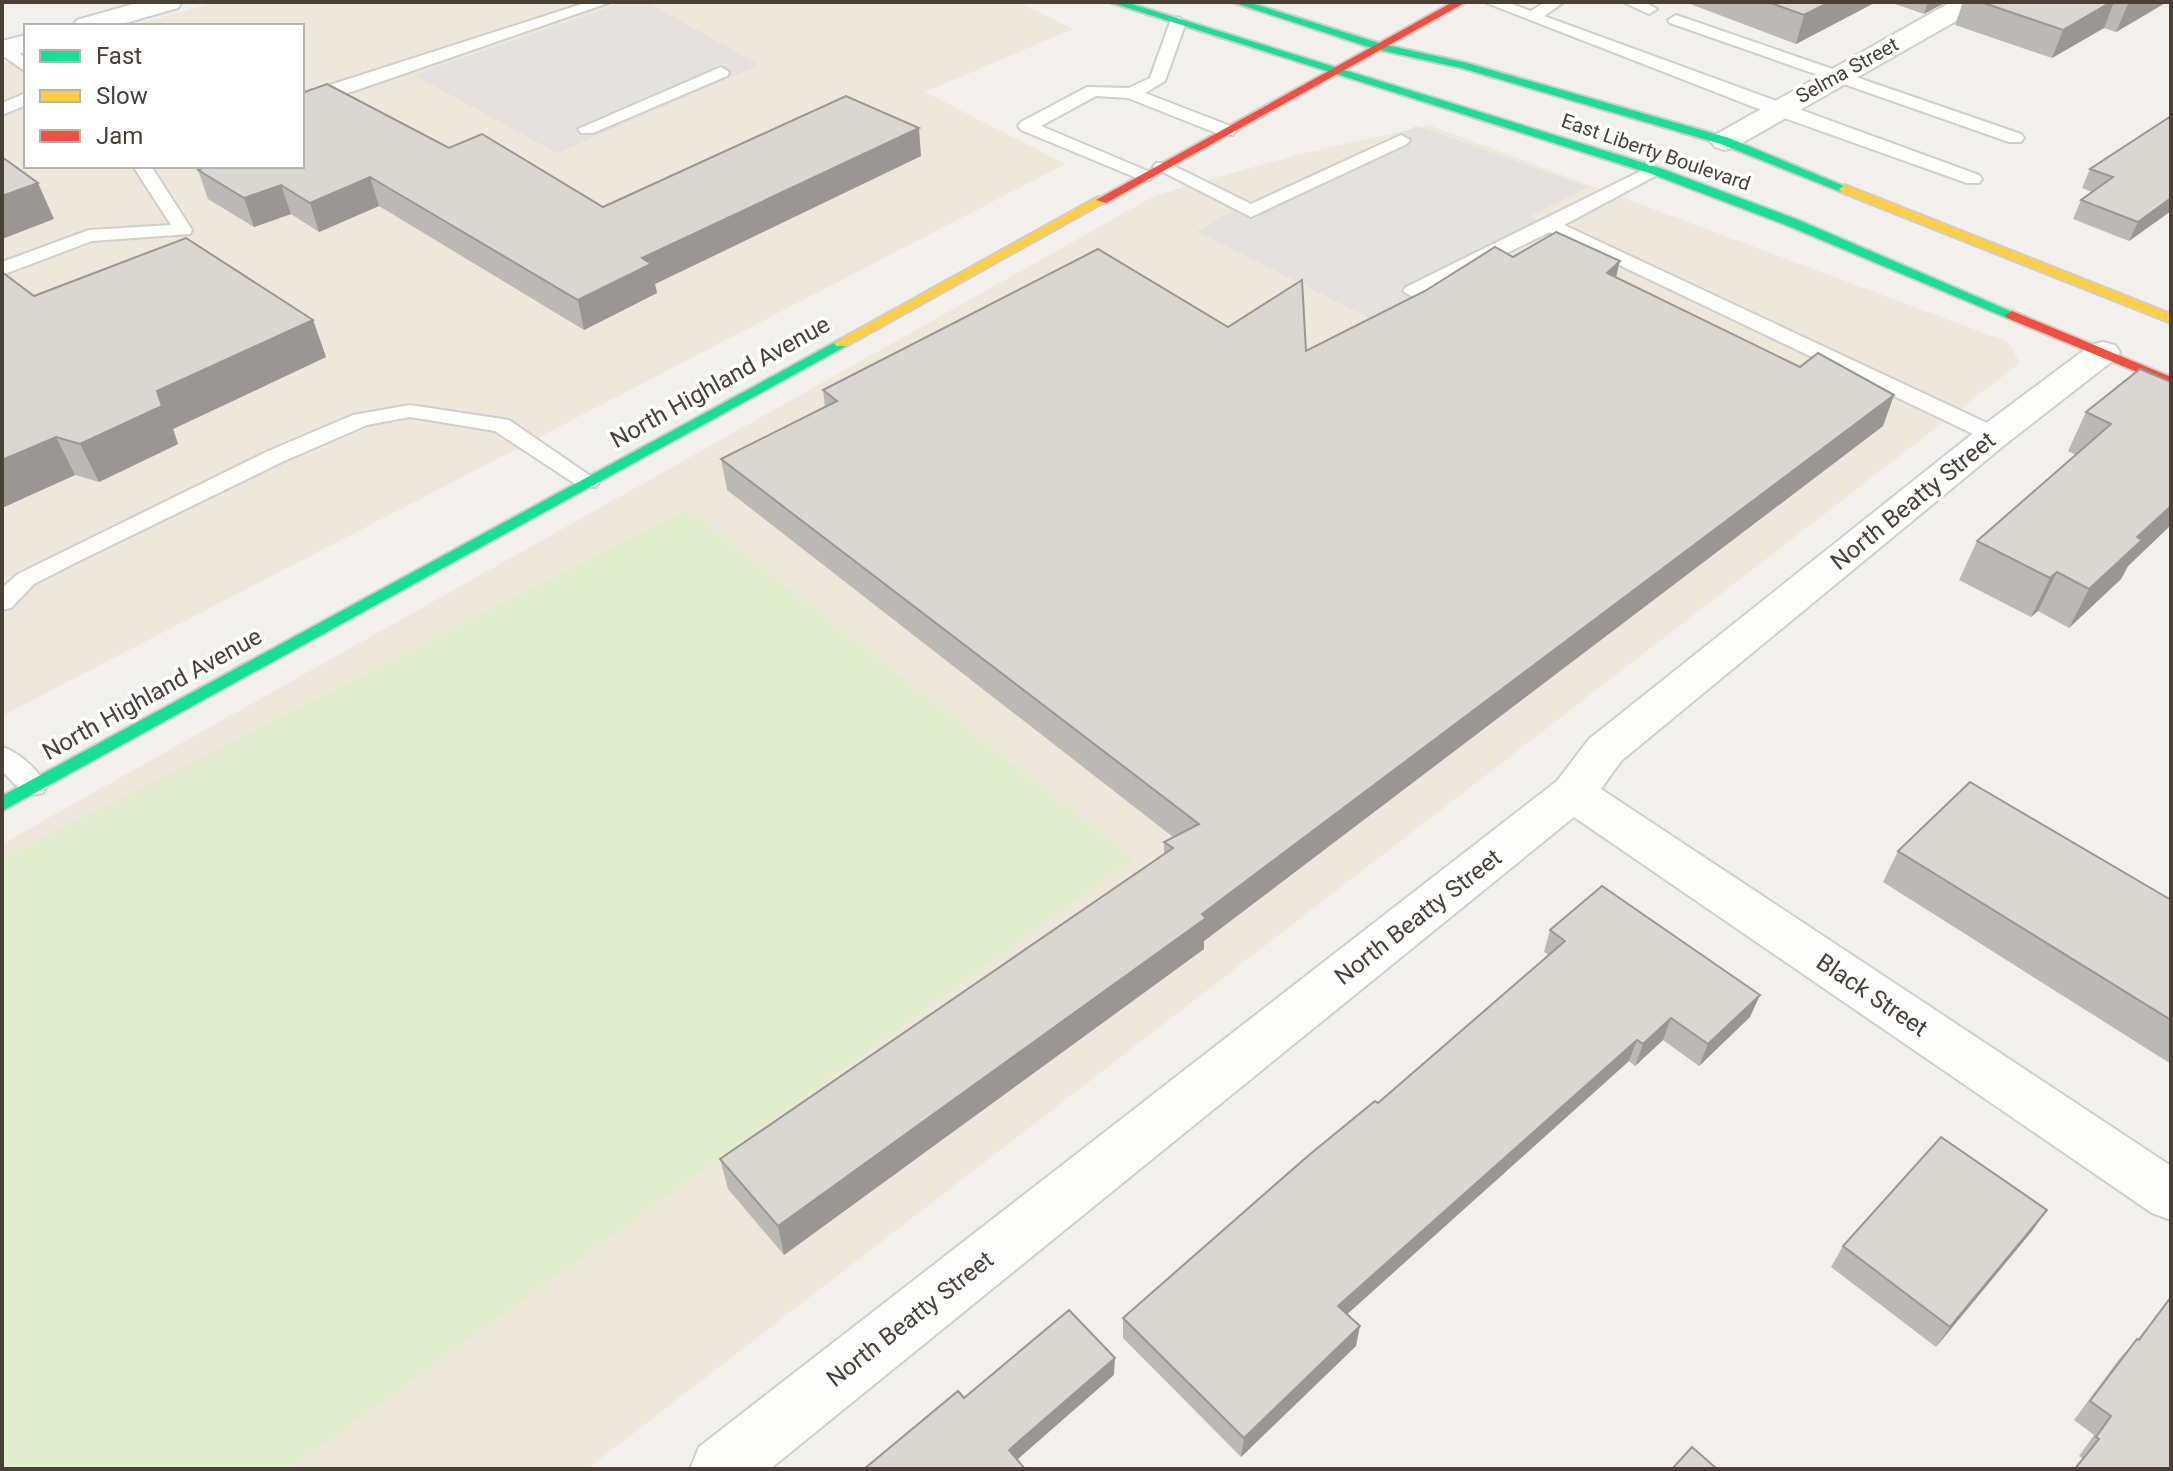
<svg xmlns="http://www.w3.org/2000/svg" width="2173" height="1471" font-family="Roboto,sans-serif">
  <rect width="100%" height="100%" fill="#f2f0ed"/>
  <!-- education -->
  <path fill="#ede7dc" d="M215,2H1018L1073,29L925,92L1065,164L2,716V64L26,57V166H302V26H132Z
    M1429,125L2008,342L2020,363L587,1469H2V844L1156,195L1296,155Z"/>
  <!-- green -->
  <path fill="#e1edcd" d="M688,510L1133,859L289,1469H2V859Z"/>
  <!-- parking -->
  <path fill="#e4e1de" d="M625,2H647L759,65L557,153L414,75Z
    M1417,126L1587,187L1530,216L1541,222L1373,320L1197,231L1254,200Z"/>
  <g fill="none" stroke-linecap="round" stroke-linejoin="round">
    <defs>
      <path id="lane" d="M588,2H611L354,91L302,104V94Z
        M1484,2H1506L1531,11L1545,2H1564L1544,16L1979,175L1982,179L1979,183H1967L1751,106Z
        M1623,2H1645L1657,9L1649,14Z
        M1676,15L2021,134L2024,138L2021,142H2009L1670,23L1668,20Z
        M1178,17L1186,22L1165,81L1145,93L1233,127L1236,131L1233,135H1221L1128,98L1096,96L1041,126L1150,172L1153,176L1150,180L1144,181L1021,130L1018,126L1021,122L1087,87L1129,88L1150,78L1170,22Z
        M2,45L11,46L26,59V72L2,55Z
        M721,67L729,72L727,76L593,133H581L578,129Z
        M26,93V105L2,115V103Z
        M1401,135L1410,140L1407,144L1251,217L1153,167L1156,163H1168L1251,204Z
        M1653,165L1662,170L1659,174L1564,225L2002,430L2005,435L2002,440H1986L1550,232L1420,295L1413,297L1403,291L1406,287Z
        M133,166H151L192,230L190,234L92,241L2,275V262L89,230L171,225Z
        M410,405L509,420L599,482L596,487H580L495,431L410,417L367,425L282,462L77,562L34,584L11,608L2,610V588L18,574L266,452L353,415Z
        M2,747C18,751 39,771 47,786L43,793C25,799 15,784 2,771Z"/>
      <path id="street" d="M140,2H182L178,8L115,26H73L77,20Z
        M1951,2H1983L1979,8L1735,147L1725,150L1715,147L1710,141L1715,135Z
        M26,35V52L2,58V41Z
        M2103,342L2115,345L2120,352L2115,359L2007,443L1621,761L1601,789L2171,1166V1220L2152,1213L1574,817L770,1469H690L699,1447L1557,781L1589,739L1981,427L2091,345Z"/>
      <path id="fast" d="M1109,2H1125L1657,167L1796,219L2019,315L2017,318H2007L1786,225L1649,173Z
        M1232,2H1248L1382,44L1467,63L1729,138L1851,189L1841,192L1721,144L1461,68L1375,49Z
        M841,339L848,343L846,346L2,811V796Z"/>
      <path id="slow" d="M1845,185L2171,314V323L1841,192L1839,189Z
        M1098,197L1108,200L846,346H836L834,343Z"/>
      <path id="jam" d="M1453,2H1466L1106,203L1096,200Z
        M2012,311L2171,377V386L2007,318L2005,315Z"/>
    </defs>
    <!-- lane casing -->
    <use href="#lane" stroke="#d0ceca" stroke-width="4"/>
    <!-- street casing -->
    <use href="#street" stroke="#d0ceca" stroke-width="4"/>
    <!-- fast casing -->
    <use href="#fast" stroke="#d2cdc4" stroke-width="4"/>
    <!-- slow casing -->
    <use href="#slow" stroke="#d2cdc4" stroke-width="4"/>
    <!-- jam casing -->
    <use href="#jam" stroke="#d2cdc4" stroke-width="4"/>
    <!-- lane -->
    <use href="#lane" fill="#fdfdfc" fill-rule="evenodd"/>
    <!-- street -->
    <use href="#street" fill="#fdfdfc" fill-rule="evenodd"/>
    <!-- fast -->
    <use href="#fast" fill="#16e098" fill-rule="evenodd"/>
    <!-- slow -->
    <use href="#slow" fill="#ffcf43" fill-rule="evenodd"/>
    <!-- jam -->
    <use href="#jam" fill="#f24e42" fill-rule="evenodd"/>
  </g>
  <!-- wall -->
  <path fill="#bbb9b5" d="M1685,2H1876L1796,44Z
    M1889,2H1946L1924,14Z
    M1963,2H2167L2116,32L2104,28L2052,58L1955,25Z
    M2171,116V211L2129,241L2073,219L2081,200L2092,192L2082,188L2090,169Z
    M449,148L603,207L921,156L655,284L657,293L584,330L379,206L319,232L291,214L254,227L208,199L198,170L204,168L202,166H302Z
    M1513,257L1616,278L1800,367L1894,395L1883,426L1204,941V949L784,1255L728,1189L720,1159L1164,855V842L1173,837L727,490L721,459L825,407L823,390L1228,327L1306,351Z
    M2,272L34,296L313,320L326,357L173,429L178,444L99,482L75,475L2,508Z
    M2171,382V525L2128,566L2121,579L2069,628L2038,611L2031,617L1959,580L1977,541L2076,455L2068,451L2086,412Z
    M1898,851L2171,900V1064L1883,882Z
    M1550,930L1750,1017L1699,1066L1663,1040L1635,1066L1629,1061L1347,1314L1356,1346L1241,1457L1123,1338V1318L1378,1103L1549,955L1544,952Z
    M2047,1210L2032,1231L1936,1347L1831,1267L1843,1246Z
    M2171,1296V1469H2073L2082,1458L2079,1456L2094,1435L2074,1420L2120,1358L2138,1339Z"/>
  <!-- shaded-wall -->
  <path fill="#999694" d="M1830,2H1876L1796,44L1804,15Z
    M1928,2H1946L1924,14Z
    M2111,2H2114L2104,28L2052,58L2063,30Z
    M2131,2H2167L2116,32L2128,4Z
    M919,128L921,156L655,284L657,293L584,330L578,300L642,258Z
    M370,177L379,206L319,232L310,203Z
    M38,183L54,219L2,239V196Z
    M281,185L291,214L254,227L244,198Z
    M2171,198V211L2129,241L2138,222Z
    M1620,261L1613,290L1607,273Z
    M313,320L326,357L173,429L178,444L99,482L80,444L157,391Z
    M1894,395L1883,426L1204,941V949L784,1255L778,1226Z
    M56,437L75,475L2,508V460Z
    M2171,506V525L2128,566L2121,579L2069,628L2089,589L2137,537Z
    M2057,572L2038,611L2031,617L2050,578Z
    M1760,995L1750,1017L1699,1066L1708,1044Z
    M1671,1018L1663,1040L1635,1066L1643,1044Z
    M1637,1040L1629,1061L1334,1326L1338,1306Z
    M2047,1210L2032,1231L1936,1347L1950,1327Z
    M1360,1326L1356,1346L1241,1457L1244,1438Z
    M1115,1358L1114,1375L1010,1466L1009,1450Z"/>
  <!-- building -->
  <path fill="#dad7d3" stroke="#999694" stroke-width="2" d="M1768,2H1830L1804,15Z
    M1981,2H2111L2063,30Z
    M327,84L449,148L482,134L603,207L846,96L919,128L642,258L651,264L578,300L370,177L310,203L281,185L244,198L198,170L207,166H302V93Z
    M2171,116V198L2138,222L2081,200L2113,177L2090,169Z
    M2,157L38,183L2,196Z
    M1556,232L1620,261L1607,273L1800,367L1818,353L1894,395L1202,914L1206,918L778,1226L720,1159L1173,848L1164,842L1199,824L721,459L837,401L823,390L1098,249L1228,327L1302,280L1306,351L1425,291L1495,247L1513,257Z
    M186,238L313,320L157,391L162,406L80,444L56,437L2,460V272L34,296Z
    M2140,369L2171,382V506L2137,537L2142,540L2089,589L2057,572L2050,578L1977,541L2111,424L2086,412Z
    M1970,782L2171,900V1020L1898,851Z
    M1602,886L1760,995L1708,1044L1671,1018L1643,1044L1637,1040L1338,1306L1360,1326L1244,1438L1123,1318L1309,1155L1375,1101L1378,1103L1565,941L1550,930Z
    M1941,1137L2047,1210L1950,1327L1843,1246Z
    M2171,1297V1469H2075L2099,1439L2096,1437L2111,1416L2090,1401L2137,1339L2139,1340Z
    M1069,1310L1115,1358L1009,1450L1025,1469H864L958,1391L964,1398Z
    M1692,1447L1717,1469H1672Z"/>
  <g text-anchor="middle" stroke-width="7" stroke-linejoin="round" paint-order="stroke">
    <!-- far-street labels -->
    <g font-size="20" fill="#494137" stroke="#fff">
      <text transform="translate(1847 70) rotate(-29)" y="7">Selma Street</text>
      <text transform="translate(1656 152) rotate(19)" y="7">East Liberty Boulevard</text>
    </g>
    <!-- street labels -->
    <g font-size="24" fill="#494137" stroke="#fff">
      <text transform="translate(720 382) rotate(-29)" y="8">North Highland Avenue</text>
      <text transform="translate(1913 501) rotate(-39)" y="8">North Beatty Street</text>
      <text transform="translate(152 694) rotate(-29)" y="8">North Highland Avenue</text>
      <text transform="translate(1418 917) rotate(-38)" y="8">North Beatty Street</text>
      <text transform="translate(1872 995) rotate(34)" y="8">Black Street</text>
      <text transform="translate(910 1319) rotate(-38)" y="8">North Beatty Street</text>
    </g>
  </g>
  <!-- border -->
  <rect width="2173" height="1471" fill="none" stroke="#494137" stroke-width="8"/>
  <!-- legend -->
  <rect x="24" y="24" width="280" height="144" fill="#ffffff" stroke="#b6b3af" stroke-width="2"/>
  <rect x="40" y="50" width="40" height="12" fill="#16e098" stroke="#b6b3af" stroke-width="2"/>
  <text x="96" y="64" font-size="24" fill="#494137">Fast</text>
  <rect x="40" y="90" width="40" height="12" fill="#ffcf43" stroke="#b6b3af" stroke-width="2"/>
  <text x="96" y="104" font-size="24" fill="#494137">Slow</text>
  <rect x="40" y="130" width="40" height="12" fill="#f24e42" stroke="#b6b3af" stroke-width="2"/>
  <text x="96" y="144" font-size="24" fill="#494137">Jam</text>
</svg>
